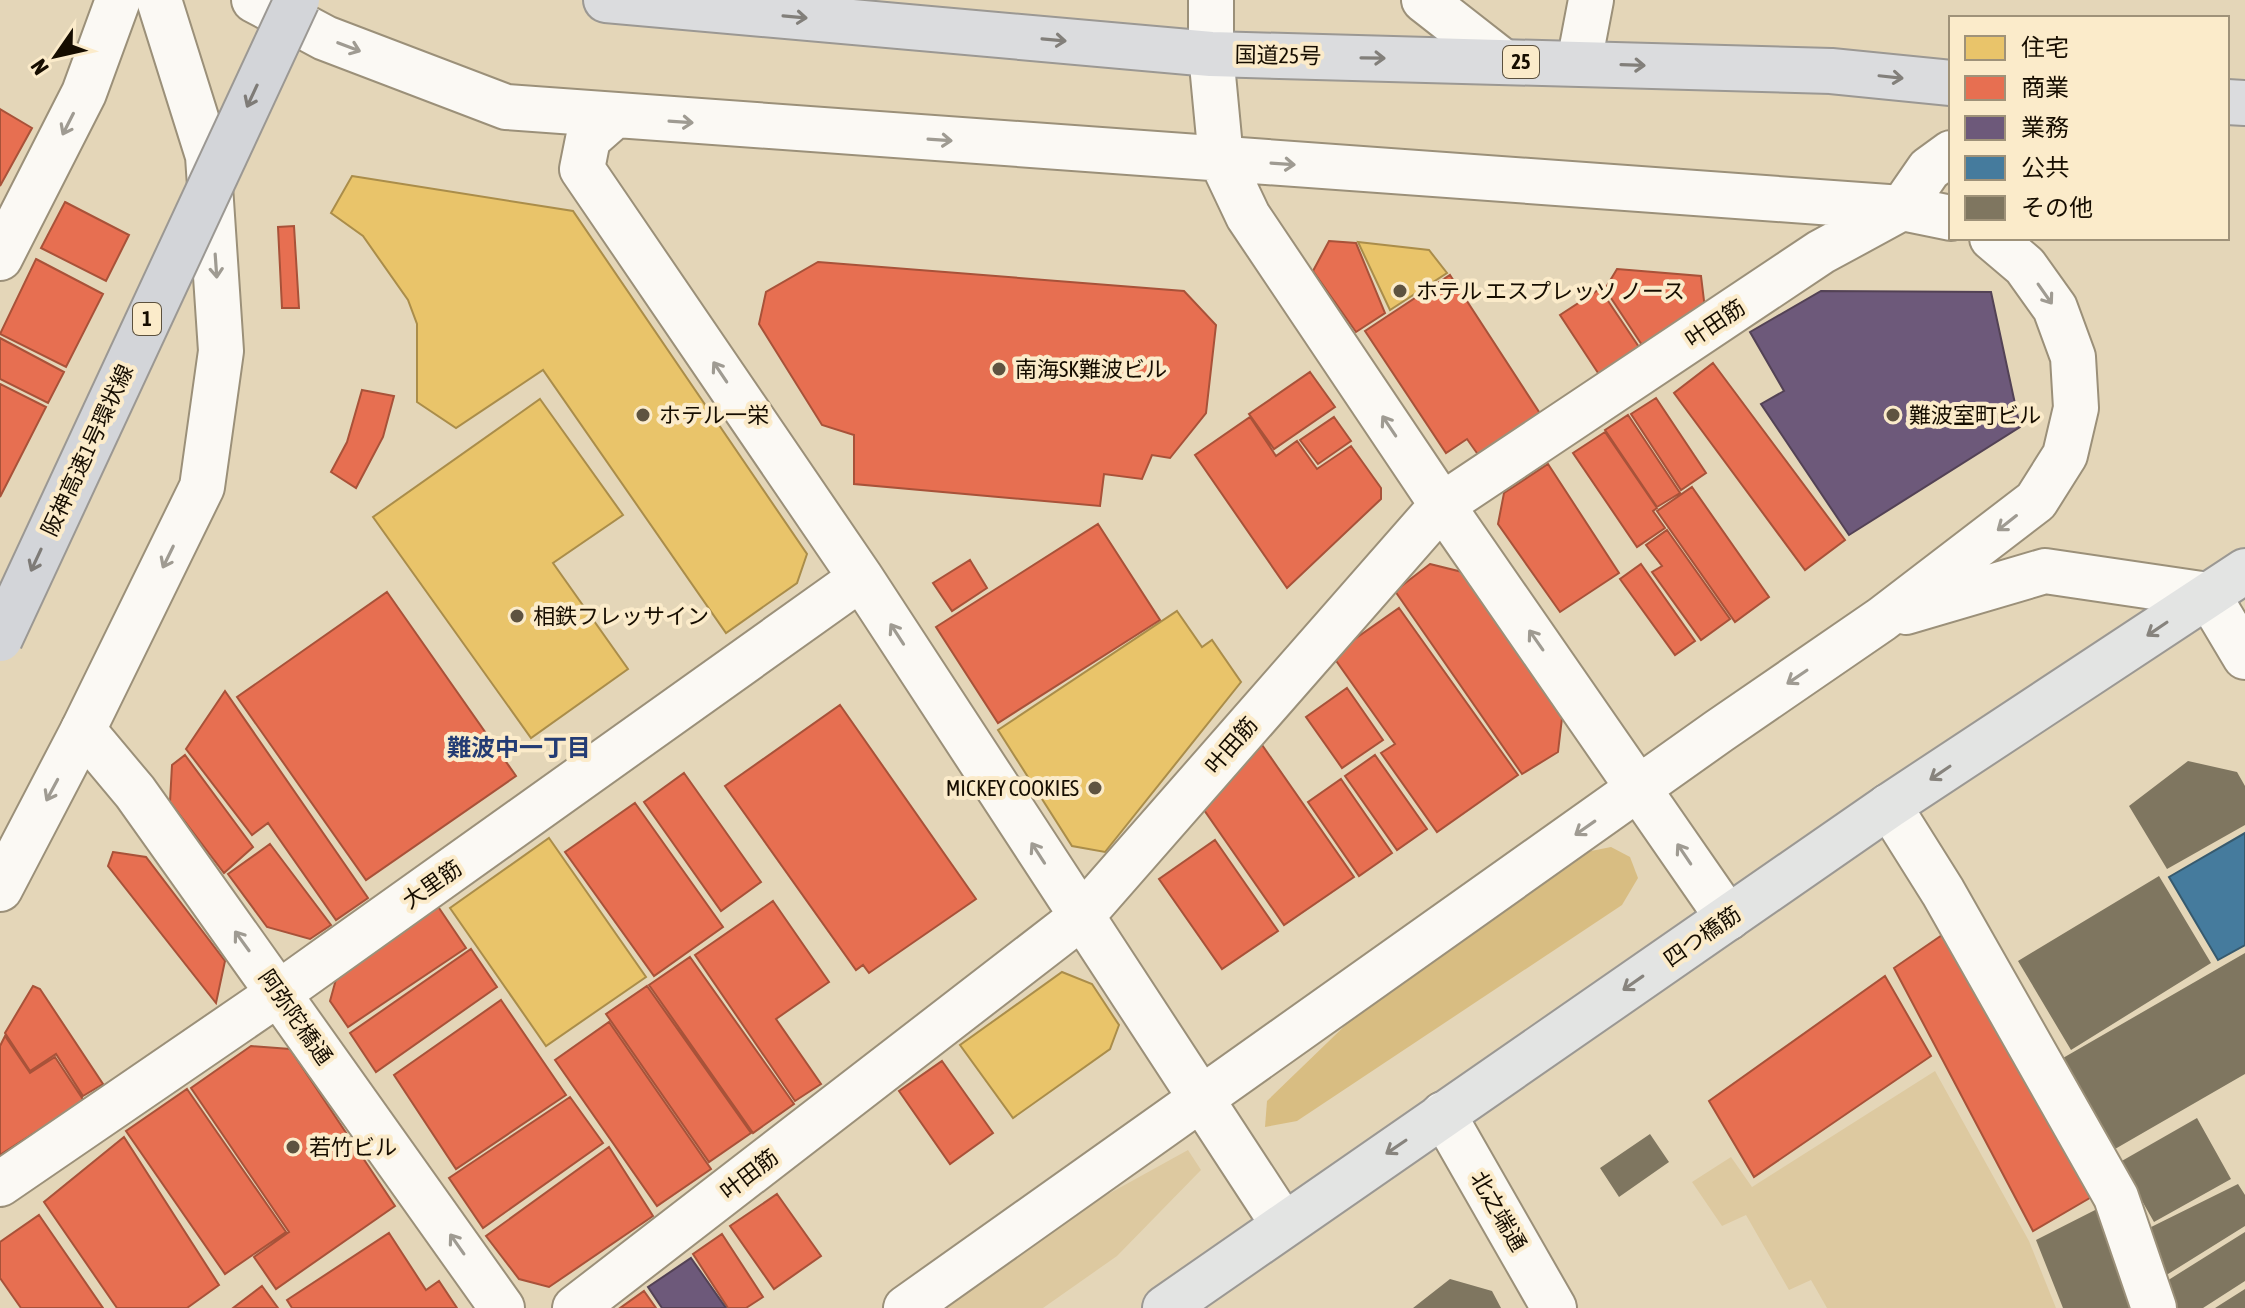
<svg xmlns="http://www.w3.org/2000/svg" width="2245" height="1308" font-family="'Asap Condensed','Noto Sans JP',sans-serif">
  <rect width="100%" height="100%" fill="#e4d6b8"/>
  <!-- green -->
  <path fill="#ddc9a0" d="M1935,1071L2029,1241L2056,1308H1827L1811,1280L1789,1290L1746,1215L1722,1226L1692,1182L1731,1157L1752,1187Z
    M1188,1150L1201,1170L1117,1256L1043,1308H943L1083,1208Z"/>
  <!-- forest -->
  <path fill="#d8bd82" d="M1611,847L1630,857L1638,878L1622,905L1297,1121L1265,1127L1267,1101L1358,1013L1586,852Z"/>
  <!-- homes -->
  <path fill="#e9c46a" stroke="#aa8d4a" stroke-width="2" d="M352,176L573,211L807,554L797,583L726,633L543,370L456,428L417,402V324L408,300L363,236L331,213Z
    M1358,242L1429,250L1447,273L1390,310Z
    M540,399L623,515L553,563L628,669L531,738L373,517Z
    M1177,611L1202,647L1212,640L1241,682L1105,852L1072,846L998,730Z
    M549,838L646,977L546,1046L450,908Z
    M1062,972L1092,984L1119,1025L1110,1049L1013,1118L960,1045Z"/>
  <!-- shops -->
  <path fill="#e76f51" stroke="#a85239" stroke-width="2" d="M0,109L32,128L0,186Z
    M65,202L129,235L106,281L41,248Z
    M294,226L299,308H282L278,227Z
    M1329,241L1356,243L1385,313L1356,332L1313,271Z
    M36,259L103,294L66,367L0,334Z
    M818,262L1184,291L1216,325L1206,413L1170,458L1152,455L1142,479L1104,474L1100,506L854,484V435L822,425L759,324L766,292Z
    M1617,269L1701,276L1705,309L1646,351L1605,289Z
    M1450,275L1541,415L1479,456L1467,439L1446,453L1365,331Z
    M1600,289L1643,353L1602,379L1560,315Z
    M0,338L64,372L48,403L0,379Z
    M1713,363L1845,540L1805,570L1674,393Z
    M1310,372L1335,407L1274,449L1249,414Z
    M0,384L46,407L0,497Z
    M362,390L394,396L383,437L356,488L331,472L347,442Z
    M1656,398L1706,473L1681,490L1631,414Z
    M1628,415L1680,493L1657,507L1605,430Z
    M1250,417L1276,456L1297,441L1317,469L1351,446L1381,488V499L1287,588L1195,455Z
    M1334,417L1351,441L1318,464L1300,440Z
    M1605,432L1657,508L1653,511L1665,528L1637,547L1573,453Z
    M1548,464L1619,573L1560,612L1498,524L1504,493Z
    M1692,487L1769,597L1735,622L1657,511Z
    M1098,524L1160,620L998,723L936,627Z
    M1667,530L1730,619L1701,640L1652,572L1662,566L1646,545Z
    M970,560L987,588L952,611L933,583Z
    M1430,564L1462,572L1562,718L1558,752L1522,774L1395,591Z
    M1641,564L1695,641L1675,655L1620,579Z
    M387,592L516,776L366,880L237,697Z
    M1399,608L1518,775L1437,832L1381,753L1395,744L1332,655Z
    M1347,688L1383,740L1342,768L1306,717Z
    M225,691L368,898L336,920L268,823L252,835L186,749Z
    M840,705L976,899L869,973L863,965L856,970L725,786Z
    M1260,742L1354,877L1284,925L1202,807Z
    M185,755L253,847L224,873L170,802L172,765Z
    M1375,755L1427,829L1397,850L1345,776Z
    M684,773L761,882L721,911L644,802Z
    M1341,779L1392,853L1359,876L1308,802Z
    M635,803L723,927L654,976L565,852Z
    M1215,840L1278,931L1222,969L1159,879Z
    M270,844L331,925L310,939L267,927L228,874Z
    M113,852L146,857L225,961L216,1003L108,866Z
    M773,901L829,982L776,1019L821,1084L795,1101L695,955Z
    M437,905L466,948L348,1027L330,1001L338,972Z
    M1948,931L2095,1195L2033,1231L1894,968Z
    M471,949L497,987L376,1072L350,1033Z
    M690,957L794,1104L753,1133L649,985Z
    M1885,976L1931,1056L1754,1177L1709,1101Z
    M33,986L40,989L103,1084L83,1096L56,1054L30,1071L5,1033Z
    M647,986L751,1133L709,1162L606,1014Z
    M501,1000L566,1095L456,1169L394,1075Z
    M609,1022L711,1169L657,1206L555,1060Z
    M5,1036L30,1073L55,1057L84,1101L0,1155V1046Z
    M251,1046L290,1049L395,1206L276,1289L254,1257L289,1232L191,1088Z
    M942,1061L993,1133L950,1164L899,1091Z
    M187,1089L286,1232L225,1274L126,1131Z
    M570,1097L603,1143L483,1228L449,1178Z
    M124,1137L219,1285L187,1308H117L44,1202Z
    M609,1147L653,1216L549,1287L519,1279L486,1236Z
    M777,1194L821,1256L774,1289L730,1226Z
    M39,1215L103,1308H21L0,1278V1242Z
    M389,1233L426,1290L439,1281L457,1308H292L287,1300Z
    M722,1234L763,1297L746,1308H728L693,1254Z
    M262,1286L278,1308H233Z
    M644,1291L656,1308H620Z"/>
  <!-- offices -->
  <path fill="#6d597a" stroke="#534255" stroke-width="2" d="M1821,291L1991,292L2020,427L1849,535L1761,404L1784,391L1750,332Z
    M691,1258L726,1308H662L648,1287Z"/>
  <!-- public -->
  <path fill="#457b9d" stroke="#375a6e" stroke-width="2" d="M2245,833V945L2218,960L2169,877Z"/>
  <!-- building -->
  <path fill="#7f7660" d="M2188,761L2237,772L2245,786V825L2167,869L2129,806Z
    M2159,876L2211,963L2071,1050L2018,961Z
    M2245,953V1074L2115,1149L2063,1058Z
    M2197,1118L2231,1179L2154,1222L2120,1162Z
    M1650,1134L1669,1162L1619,1197L1600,1168Z
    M2238,1184L2245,1195V1226L2160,1279L2141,1232Z
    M2103,1206L2139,1308H2063L2036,1240Z
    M2245,1232V1281L2203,1308H2171L2162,1284Z
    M1450,1279L1492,1291L1501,1308H1413Z
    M2245,1289V1308H2215Z"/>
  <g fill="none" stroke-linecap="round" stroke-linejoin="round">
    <defs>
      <path id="minor" d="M254,0L325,38L506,107L1902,208L1951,218
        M1424,0L1502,61
        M1579,63L1591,0
        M613,117L588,139L582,169L861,578L1283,1224
        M1221,159L1248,216L1442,505L1728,918
        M0,258L84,93L118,0
        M1906,612L2045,571L2208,595
        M83,730L135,792L502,1308
        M1889,806L1943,892L2116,1197L2154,1308
        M0,1184L279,993L861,578
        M575,1308L1080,918L1442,505L1821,252L1902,208L1929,169L1951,153
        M906,1308L1719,731L1882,619L2036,501L2065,455L2076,408L2073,357L2055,308L2025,266L1992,238"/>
      <path id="tertiary" d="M1211,0V54L1221,159
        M2208,595L2245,657
        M0,889L83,730L202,487L221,351L208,156L159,0
        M1443,1114L1554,1308"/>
      <path id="primary" d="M1165,1308L1889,806L2245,571"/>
      <path id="trunk" d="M606,0L1211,54L1831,71L1951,83
        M2227,102L2245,103"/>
    </defs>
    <!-- minor casing -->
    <use href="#minor" stroke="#9b9079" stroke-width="48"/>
    <!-- tertiary casing -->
    <use href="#tertiary" stroke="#9b9079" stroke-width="48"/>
    <!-- primary casing -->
    <use href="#primary" stroke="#9b9893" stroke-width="48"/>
    <!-- trunk casing -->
    <use href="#trunk" stroke="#9b9893" stroke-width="48"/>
    <!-- minor -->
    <use href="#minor" stroke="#fbf9f4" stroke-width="44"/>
    <!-- tertiary -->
    <use href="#tertiary" stroke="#fbf9f4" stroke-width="44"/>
    <!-- primary -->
    <use href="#primary" stroke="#e3e4e3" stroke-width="44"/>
    <!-- trunk -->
    <use href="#trunk" stroke="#dbdcde" stroke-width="44"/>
    <defs>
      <path id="motorway-bridge" d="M0,639L297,0"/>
    </defs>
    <!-- motorway-bridge casing -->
    <use href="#motorway-bridge" stroke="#9b9893" stroke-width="48" stroke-linecap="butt"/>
    <!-- motorway-bridge -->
    <use href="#motorway-bridge" stroke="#d3d5d9" stroke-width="44"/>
  </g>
  <!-- one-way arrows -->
  <defs><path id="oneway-shaft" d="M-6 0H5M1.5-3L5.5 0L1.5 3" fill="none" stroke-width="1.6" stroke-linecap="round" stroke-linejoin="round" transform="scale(2)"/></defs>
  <g stroke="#827f7a">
    <use href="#oneway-shaft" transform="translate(795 17) rotate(5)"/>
    <use href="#oneway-shaft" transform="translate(1054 40) rotate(5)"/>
    <use href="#oneway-shaft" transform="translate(1373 58) rotate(1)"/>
    <use href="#oneway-shaft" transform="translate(1633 65) rotate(2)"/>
    <use href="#oneway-shaft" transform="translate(1891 77) rotate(6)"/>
  </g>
  <g stroke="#9f9b92">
    <use href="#oneway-shaft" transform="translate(349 47) rotate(21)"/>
    <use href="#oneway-shaft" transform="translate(681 122) rotate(4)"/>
    <use href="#oneway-shaft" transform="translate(68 124) rotate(117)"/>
    <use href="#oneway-shaft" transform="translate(940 140) rotate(4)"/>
    <use href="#oneway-shaft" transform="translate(1283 164) rotate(4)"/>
    <use href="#oneway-shaft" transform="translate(216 266) rotate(86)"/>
    <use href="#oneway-shaft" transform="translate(2045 294) rotate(55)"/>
    <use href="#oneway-shaft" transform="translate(720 372) rotate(-124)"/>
    <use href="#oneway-shaft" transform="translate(1389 426) rotate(-124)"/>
    <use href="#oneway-shaft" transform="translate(2007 523) rotate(142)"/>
    <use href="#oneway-shaft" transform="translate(168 557) rotate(116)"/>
    <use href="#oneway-shaft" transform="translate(897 634) rotate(-123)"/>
    <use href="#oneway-shaft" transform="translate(1536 640) rotate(-125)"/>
    <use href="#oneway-shaft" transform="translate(1797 677) rotate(146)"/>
    <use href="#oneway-shaft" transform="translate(52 790) rotate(118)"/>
    <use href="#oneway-shaft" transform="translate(1585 828) rotate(145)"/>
    <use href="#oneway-shaft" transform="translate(1038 853) rotate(-123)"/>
    <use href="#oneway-shaft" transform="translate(1684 854) rotate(-124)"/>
    <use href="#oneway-shaft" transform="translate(242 941) rotate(-126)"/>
    <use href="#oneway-shaft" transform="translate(457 1244) rotate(-125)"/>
  </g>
  <g stroke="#7e7b77">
    <use href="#oneway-shaft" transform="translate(252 96) rotate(115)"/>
    <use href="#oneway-shaft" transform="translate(36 560) rotate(115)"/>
  </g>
  <g stroke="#87837d">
    <use href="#oneway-shaft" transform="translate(2157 629) rotate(146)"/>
    <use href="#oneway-shaft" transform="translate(1940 773) rotate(146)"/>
    <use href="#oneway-shaft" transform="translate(1633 983) rotate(145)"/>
    <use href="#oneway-shaft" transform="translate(1396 1147) rotate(146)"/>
  </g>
  <!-- markers -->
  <g fill="#5e5340" stroke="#fbebca" stroke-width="3">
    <circle cx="1400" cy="291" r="8"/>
    <circle cx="999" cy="369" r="8"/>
    <circle cx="643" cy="415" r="8"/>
    <circle cx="1893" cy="415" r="8"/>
    <circle cx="517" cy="616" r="8"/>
    <circle cx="1095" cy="788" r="8"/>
    <circle cx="293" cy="1147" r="8"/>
  </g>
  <g text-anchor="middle" stroke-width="8" stroke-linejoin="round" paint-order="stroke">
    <!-- shield labels -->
    <g fill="#fbebca" stroke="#5b503d" stroke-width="2">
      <rect x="1503" y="46" width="36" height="32" rx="6"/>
      <rect x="133" y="303" width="28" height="32" rx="6"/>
    </g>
    <g font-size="20" font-weight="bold" fill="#160d00">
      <text x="1521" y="69">25</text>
      <text x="147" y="326">1</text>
    </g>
    <!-- street labels -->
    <g font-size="22" fill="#160d00" stroke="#fbebca">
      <text transform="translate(1278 55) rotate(1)" y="8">国道25号</text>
      <text transform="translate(1715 323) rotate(-34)" y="8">叶田筋</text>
      <text transform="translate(87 450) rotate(-65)" y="8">阪神高速1号環状線</text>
      <text transform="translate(1231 745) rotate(-49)" y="8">叶田筋</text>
      <text transform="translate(432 884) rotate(-35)" y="8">大里筋</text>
      <text transform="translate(1702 936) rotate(-35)" y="8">四つ橋筋</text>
      <text transform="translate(296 1017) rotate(55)" y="8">阿弥陀橋通</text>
      <text transform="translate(749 1174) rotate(-38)" y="8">叶田筋</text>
      <text transform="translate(1499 1211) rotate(60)" y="8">北之端通</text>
    </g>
    <!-- poi labels -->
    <g font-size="22" fill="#160d00" stroke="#fbebca" text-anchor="start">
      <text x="1416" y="299">ホテル エスプレッソ ノース</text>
      <text x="1015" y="377">南海SK難波ビル</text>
      <text x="659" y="423">ホテル一栄</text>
      <text x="1909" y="423">難波室町ビル</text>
      <text x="533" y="624">相鉄フレッサイン</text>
      <text x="1079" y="796" text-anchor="end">MICKEY COOKIES</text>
      <text x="309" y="1155">若竹ビル</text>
    </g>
    <!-- neighbourhood labels -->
    <g font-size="24" font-weight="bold" fill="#243c74" stroke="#fbebca">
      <text x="519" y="756">難波中一丁目</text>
    </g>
  </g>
  <!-- legend -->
  <rect x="1949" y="16" width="280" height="224" fill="#fbebca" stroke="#9f9279" stroke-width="2"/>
  <rect x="1965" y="36" width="40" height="24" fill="#e9c46a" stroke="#9f9279" stroke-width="2"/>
  <text x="2021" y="56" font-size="24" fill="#160d00">住宅</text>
  <rect x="1965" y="76" width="40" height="24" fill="#e76f51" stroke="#9f9279" stroke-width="2"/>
  <text x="2021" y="96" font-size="24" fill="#160d00">商業</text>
  <rect x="1965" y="116" width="40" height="24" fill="#6d597a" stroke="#9f9279" stroke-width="2"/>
  <text x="2021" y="136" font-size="24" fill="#160d00">業務</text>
  <rect x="1965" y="156" width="40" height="24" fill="#457b9d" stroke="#9f9279" stroke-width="2"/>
  <text x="2021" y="176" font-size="24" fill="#160d00">公共</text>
  <rect x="1965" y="196" width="40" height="24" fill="#7f7660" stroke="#9f9279" stroke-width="2"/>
  <text x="2021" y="216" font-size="24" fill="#160d00">その他</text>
  <!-- north arrow -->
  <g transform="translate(56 56) rotate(236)" stroke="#fbebca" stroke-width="6" paint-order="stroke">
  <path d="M0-6L14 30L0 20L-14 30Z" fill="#160d00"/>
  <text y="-12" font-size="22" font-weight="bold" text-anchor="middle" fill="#160d00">N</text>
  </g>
</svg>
